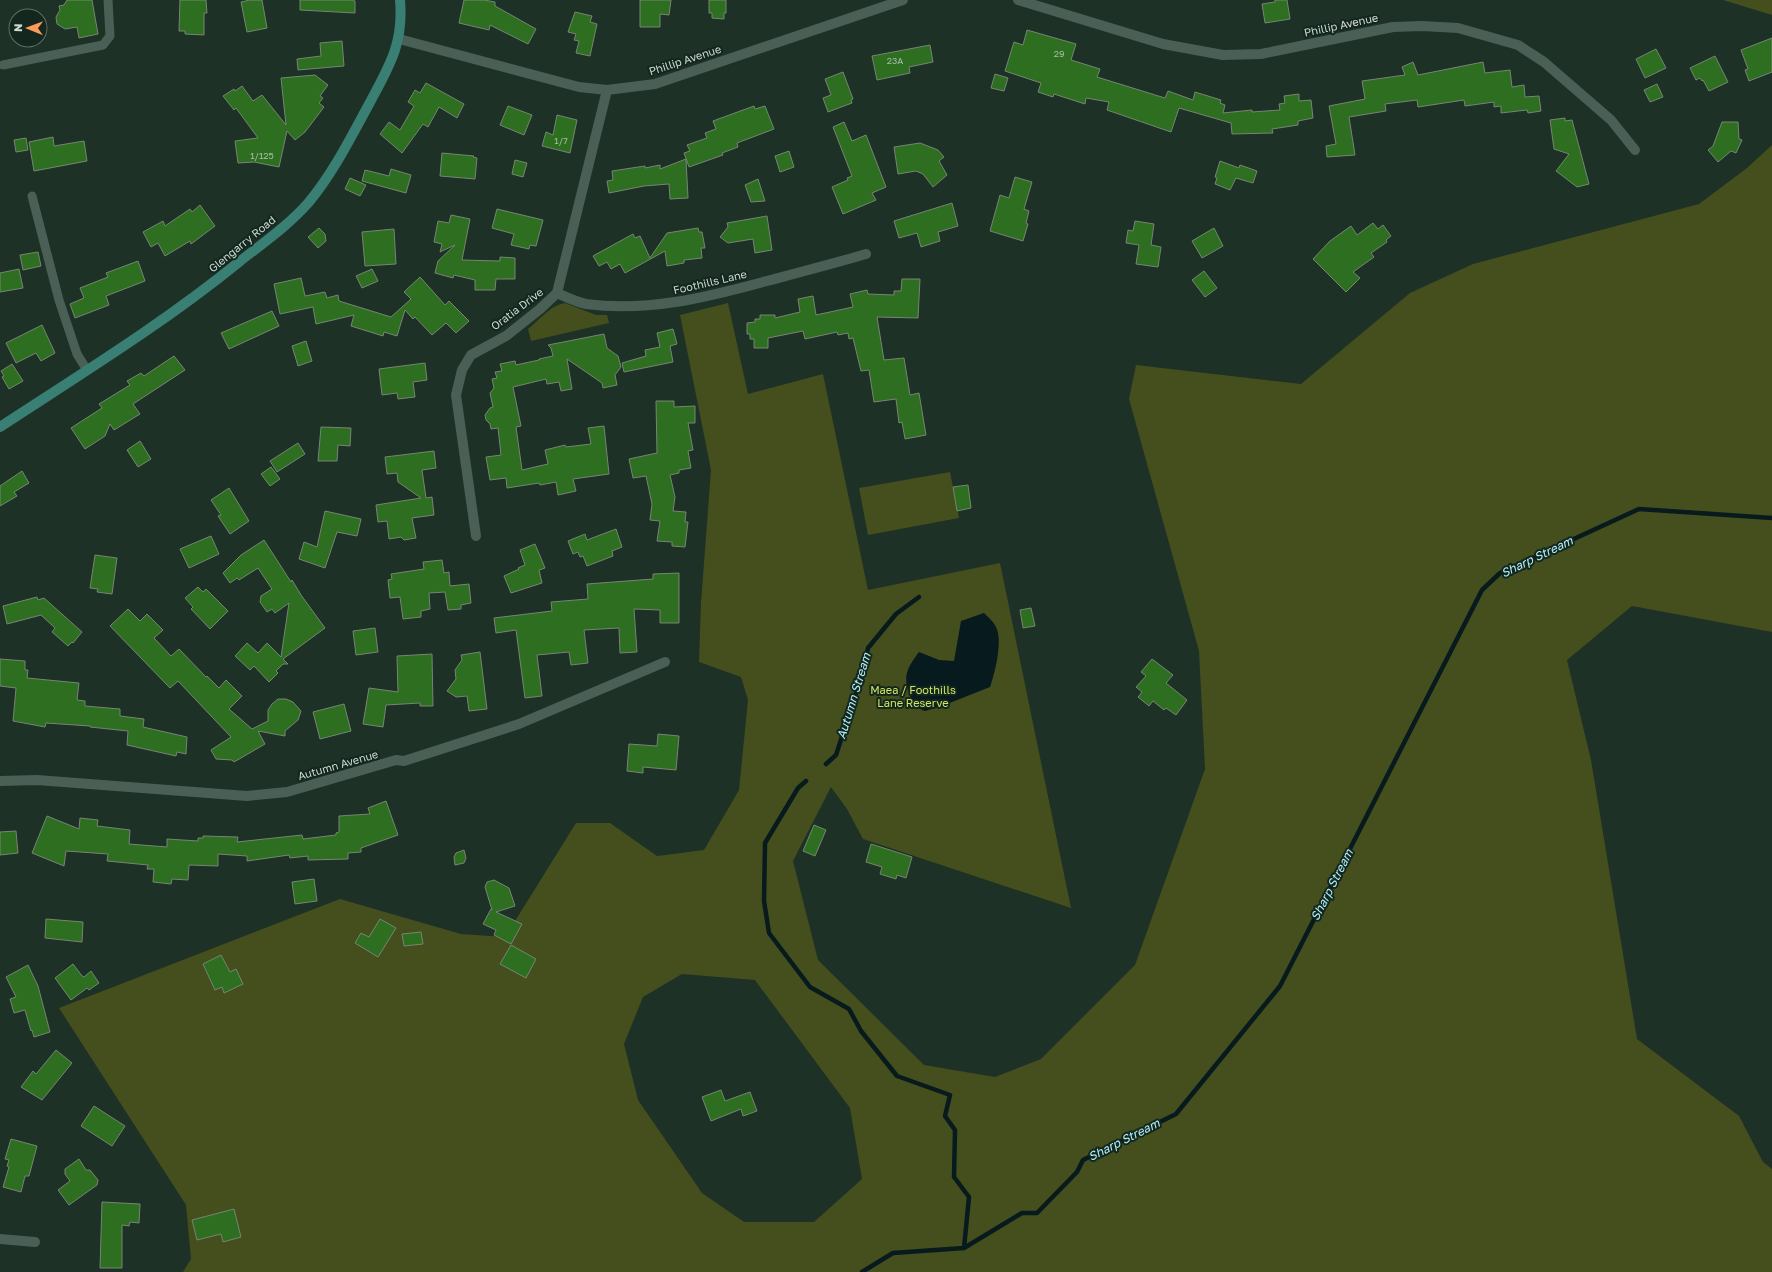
<svg xmlns="http://www.w3.org/2000/svg" width="1772" height="1272" font-family="'Golos Text',sans-serif">
  <rect width="100%" height="100%" fill="#1d3127"/>
  <!-- green -->
  <path fill="#454e1d" fill-rule="evenodd" d="M1723,0H1772V15Z
    M1772,145V632L1632,606L1567,660L1591,760L1637,1039L1739,1116L1763,1162L1772,1169V1272H183L191,1259L186,1205L59,1008L340,899L461,934L505,937L576,823H610L657,856L704,850L739,790L748,700L741,677L699,662L701,603L711,470L680,315L728,303L748,394L823,374L868,590L1000,563L1071,908L863,839L847,809L831,787L793,861L818,960L924,1065L995,1077L1041,1059L1135,965L1205,769L1199,651L1129,399L1136,365L1301,384L1410,293L1473,264L1699,204L1747,168ZM682,974L755,980L850,1108L862,1179L814,1222H744L702,1193L638,1100L624,1044L643,997Z
    M565,303L596,315H607L609,323L531,341L528,329C540,320 549,306 565,303Z
    M950,472L959,518L868,535L859,488Z"/>
  <!-- water -->
  <path fill="#071a1d" d="M984,613C988,617 994,622 996,627C1003,641 995,673 990,687L942,706L925,711L913,706C905,679 901,676 919,652L939,660L954,661L961,621Z"/>
  <g fill="none" stroke-linecap="round" stroke-linejoin="round">
    <!-- stream -->
    <path stroke="#071a1d" stroke-width="4.5" d="M826,764L836,755L861,678L868,648L896,614L919,597
      M806,781L798,788L765,843L764,901L769,933L810,987L849,1009L861,1031L897,1076L950,1095L945,1116L955,1130L954,1177L969,1197L964,1248
      M862,1272L893,1253L964,1248L1022,1213H1037L1077,1172L1083,1160L1176,1114L1280,986L1482,590L1500,573L1639,509L1772,518"/>
  </g>
  <!-- building -->
  <path fill="#2e6e21" stroke="#778574" d="M67,0H92L98,34L79,38L77,27L65,29L57,24L56,17L60,10L59,6L64,5Z
    M180,0H206L207,13H204V35L185,34V31H179Z
    M250,0H262L267,28L247,32L241,2Z
    M300,0H353L355,1V13L300,10Z
    M464,0H484L495,2V6L536,29L528,44L490,25L489,30L459,23Z
    M640,0H671L669,15L660,14V27H640Z
    M709,0H726V13H724V19L712,18V13H709Z
    M1275,0H1287L1290,19L1265,23L1262,4L1275,2Z
    M575,12L592,16L590,22L597,24L590,56L576,53L579,41L574,40L576,34L568,32Z
    M1027,30L1076,44L1071,60L1100,69L1097,77L1165,98L1168,91L1193,100L1195,92L1221,100L1220,103L1225,105L1223,113L1252,110V112L1280,110L1279,104L1285,103L1284,96L1299,94V101L1311,100L1313,118L1298,121V125L1272,129L1273,133L1232,134L1231,123L1179,108L1171,132L1107,110L1109,102L1086,98L1085,104L1054,94L1053,97L1038,92L1041,83L1005,71L1014,42L1023,45Z
    M1772,38V72L1749,81L1745,70L1748,69L1741,50Z
    M342,41L344,66L298,70L297,59L321,56L320,43Z
    M930,45L933,62L909,67L910,73L877,80L872,56Z
    M1656,49L1666,68L1645,78L1636,59Z
    M1715,56L1728,82L1709,91L1703,80L1702,81L1700,78L1696,80L1690,68Z
    M1413,62L1418,75L1483,62L1485,73L1510,70L1512,87L1524,85L1525,97L1539,96L1541,111L1528,113L1527,110L1501,113V106L1494,107V102L1465,106L1464,100L1418,107L1417,100L1385,104L1386,111L1349,117L1355,155L1327,157L1326,146L1336,144L1329,106L1365,99L1362,81L1405,75L1402,67Z
    M843,72L853,99L851,100L852,103L828,112L823,98L831,95L825,79Z
    M995,74L1008,78L1004,91L991,88Z
    M315,75L328,85L320,96L323,98L319,103L324,107L305,132L295,140L287,131L279,167L254,162L238,163L235,141L258,138L236,108L234,110L223,96L234,89L235,91L242,86L253,101L262,95L286,125L281,78Z
    M426,83L464,104L457,118L439,107L428,127L423,124L402,153L380,134L389,122L400,130L414,106L408,102L415,90L420,93Z
    M1657,84L1663,97L1650,102L1644,90Z
    M508,106L532,115L524,135L500,125Z
    M754,106L755,109L765,106L774,129L737,143L738,147L722,153L723,155L689,167L684,153L690,151L687,145L707,138L705,133L716,129L713,121Z
    M557,115L577,120L570,153L542,146L546,132L553,135Z
    M1565,118V121L1572,120L1589,184L1577,187L1556,171L1569,154L1554,149L1550,120Z
    M844,122L852,141L866,135L886,187L872,193L876,200L843,214L832,187L848,180L847,178L852,176L833,127Z
    M1722,122H1738L1739,139L1742,140L1736,153L1731,151L1718,162L1708,150L1713,146Z
    M53,137L54,146L84,141L87,161L34,171L29,142Z
    M26,138L28,150L16,152L14,140Z
    M920,143L938,150L944,157L939,161L947,175L933,187L923,174L916,171L898,174L894,147Z
    M789,151L794,167L780,172L775,156Z
    M442,153L474,156L473,157L477,158L475,179L440,176Z
    M686,159L688,198L670,199L669,184L644,186L609,193L607,181L613,180L612,171L645,166V168L660,165V169Z
    M515,160L527,163L523,177L512,174Z
    M1220,161L1239,168L1240,165L1257,171L1253,183L1236,178L1230,190L1215,184L1217,178L1215,177Z
    M391,169L411,175L406,193L362,181L365,170L389,176Z
    M1015,177L1032,182L1024,209L1029,211L1026,223L1028,224L1023,241L990,231L1000,195L1009,198Z
    M350,178L366,185L360,196L345,189Z
    M758,179L765,201L751,202L745,185Z
    M952,203L958,226L938,232L940,241L921,247L917,233L899,238L894,221Z
    M200,205L215,226L191,244L190,241L165,256L158,243L151,247L143,232L163,221L165,226L190,209L192,212Z
    M497,209L543,220L536,246L530,245L529,249L511,245L514,234L492,228Z
    M451,215L470,219L462,260L500,261V257L515,258V279H496L495,290H475V280L454,275L453,278L435,273L438,261L455,245L440,252L442,244L434,242L438,221L449,223Z
    M767,216L772,250L755,253L753,239L728,243L720,237L728,227L727,223Z
    M1135,221L1154,224L1151,245L1161,247L1158,267L1136,264L1139,245L1126,243L1128,230L1133,231Z
    M1373,223L1378,229L1383,225L1391,236L1386,240L1387,242L1371,253L1374,257L1353,272L1360,278L1346,292L1313,259L1330,241L1351,226L1357,235Z
    M319,228L325,234L326,241L318,248L308,237Z
    M698,228L699,232H702L705,248H701L702,258L684,260V263L667,266L665,251L625,273L620,264L611,269L607,262L599,266L593,256L633,234L635,238L640,236L650,258L667,233Z
    M1214,228L1223,246L1202,258L1192,241Z
    M394,229L396,264L365,266L362,232Z
    M38,252L41,266L23,270L20,255Z
    M138,261L145,281L106,296L109,305L75,318L70,304L84,298L80,288L108,277L106,273Z
    M19,269L23,288L0,292V273Z
    M372,269L378,281L362,288L356,276Z
    M1204,271L1217,288L1205,297L1192,280Z
    M420,277L445,305L449,301L469,321L456,333L446,323L432,335L415,317L413,319L405,310L397,336L384,332L383,336L351,326L354,315L316,324L313,307L280,314L274,284L301,278L305,296L325,292L327,298L338,295L339,301L391,317L411,299L404,292Z
    M902,279H920L918,318L877,317L884,360L904,358L910,395L919,393L926,435L905,439L902,422L899,423L896,399L874,402L869,370L861,371L853,338L849,339L848,333L838,335L837,332L805,339L803,331L768,338V348H754V339H750V334H747V323L755,322V319H760V315H775V318L800,312L798,299L813,296L816,315L853,307L850,294L867,290L868,294L894,295V291H901Z
    M272,311L279,326L229,349L221,333Z
    M42,325L55,353L41,361L36,353L16,363L6,343Z
    M673,329L677,344L670,346L673,362L624,372L622,363L646,356L645,350L660,347L657,333Z
    M604,334L607,348L618,356L621,367L615,375L617,385L603,388L602,383L567,359L572,389L561,391L559,382L547,384L546,379L513,387L521,426L516,427L522,470L548,464L545,450L565,445L566,447L591,444L588,428L604,426L609,474L573,479L576,491L558,495L556,482L540,485L539,483L507,488L506,478L490,480L486,457L501,455L498,428L491,429L490,424L486,420L485,415L490,408L493,407L490,393L494,388L492,379L497,378L495,372L502,371L500,364L515,361L516,365L539,360V359L553,356L551,348L548,345Z
    M306,341L312,361L298,366L292,346Z
    M174,356L185,370L133,404L140,414L114,430L110,424L105,436L85,449L71,428L102,408L99,404L130,385L127,381L141,373L144,376Z
    M425,363L427,380L413,382L415,397L398,399L397,393L382,395L379,369Z
    M12,364L23,381L9,389L2,377L4,376L1,371Z
    M656,401H674V407L695,406V423H688L693,450L688,451L691,468L679,470V473L670,475L675,497L673,511L686,512L685,522H688L685,547L672,546V542L657,541L660,521L650,520L652,504L646,476L633,478L629,459L657,453Z
    M321,427L351,428L350,446L338,445L337,461H318Z
    M140,441L151,459L138,467L127,450Z
    M298,443L305,454L277,472L270,461Z
    M434,451L436,468L422,470L426,498L432,497L434,515L412,518L416,538L404,540L401,537L389,539L387,521L378,522L376,505L421,498L398,482L397,473L387,474L385,457Z
    M271,467L280,479L270,486L261,474Z
    M22,471L29,483L14,492L17,496L0,506V486Z
    M968,485L971,508L957,511L953,487Z
    M229,488L249,521L230,534L218,516L221,515L211,500Z
    M325,511L361,519L357,536L337,532L325,568L299,559L304,542L317,547Z
    M616,529L622,547L612,551L613,556L587,566L583,556L580,557L578,552L573,554L568,541L585,534L587,540Z
    M211,536L219,554L189,568L180,549Z
    M264,540L291,582L292,580L301,595L325,628L283,659L288,664H283L276,671L278,673L269,682L254,666L250,670L235,656L247,643L258,653L267,643L281,657L289,603L275,613L272,609L267,612L260,602L261,596L272,589L258,568L239,580L237,578L230,583L223,573L241,555Z
    M535,544L545,568L539,570L542,583L511,593L504,576L519,569L518,568L525,565L520,550Z
    M95,555L117,558L112,594L97,592L98,589L90,588Z
    M442,560L444,573L449,572L450,586L469,584L471,603L461,605V609L448,610L445,592L429,593L430,609L421,611V617L403,619L400,597L390,598L388,580L392,579L391,574L424,569L423,562Z
    M679,573V623H660V610L634,609L637,652L620,653L619,628L584,630L588,663L571,665L569,652L537,655L542,696L525,698L516,630L496,633L494,618L552,611L551,602L588,599L587,584L653,579V574Z
    M198,587L203,592L206,589L228,611L210,629L191,609L193,607L185,598Z
    M37,597L38,600L44,598L82,632L73,643L72,642L68,646L52,632L55,628L41,615L7,624L3,606Z
    M1031,608L1035,626L1023,628L1020,610Z
    M128,609L140,621L147,614L163,630L154,638L171,656L179,649L206,677L207,676L219,688L226,680L242,696L229,709L252,729L268,721V710L272,704L278,699H286L293,702L301,711L298,720L285,731V736L258,731L265,744L234,762L232,760L216,759L211,750L231,737L178,681L170,688L110,626Z
    M375,628L378,652L356,655L353,631Z
    M480,652L487,709L469,711L467,696L456,697L447,691L456,679L455,670L462,660L461,655Z
    M432,654L433,706H420V703L386,705L383,727L363,724L369,688L398,692L397,656Z
    M0,659L25,661V670H28L27,678L79,683L77,700L85,701V706L120,709V716L144,719L143,727L187,737L186,754L177,752L176,756L127,745L128,731L90,727V726L46,723L45,727L13,721L16,688L0,686Z
    M1152,659L1173,675L1166,683L1187,700L1176,715L1166,708L1164,710L1153,701L1149,706L1138,697L1142,692L1136,687L1146,676L1141,672Z
    M344,704L351,731L320,739L313,712Z
    M658,734L679,736L676,770L643,767V773L627,771L629,744L657,746Z
    M386,801L398,835L361,848V852L348,853V859L308,860V856L290,858L289,855L247,861V856L218,854V866L189,865L188,880L172,879L171,884L153,882L154,869H147L148,865L107,861L108,854L66,851L64,866L32,853L47,816L79,829L80,818L98,820L97,826L130,830L129,844L167,847V839L198,841V838H203V836L238,837L237,842L302,835L303,839L336,835V833L339,832V816L370,814L368,808Z
    M814,825L826,830L815,856L803,851Z
    M16,831L18,853L0,855V832Z
    M871,844L912,857L906,878L897,875L896,879L880,874L882,867L866,862Z
    M464,850L466,858L464,863L455,865L454,857L456,853Z
    M314,879L317,901L295,904L292,882Z
    M494,880L509,888L515,906L496,912L522,924L511,944L494,935L496,930L483,924L491,909L492,910L485,887L487,882Z
    M46,919L83,922L82,942L45,938Z
    M380,919L396,928L378,957L355,943L361,933L369,937Z
    M421,932L423,944L404,946L402,934Z
    M511,945L536,959L526,978L500,964Z
    M221,955L230,972L236,969L243,984L224,993L222,987L215,990L203,964Z
    M73,964L82,976L84,977L91,971L99,983L89,990L87,988L71,1000L55,978Z
    M28,965L38,986L50,1032L34,1037L32,1030L31,1031L25,1010L14,1013L10,999L16,997L6,977Z
    M56,1050L72,1063L42,1100L21,1087L33,1071L36,1074Z
    M721,1090L725,1101L750,1092L757,1111L743,1116L741,1109L711,1121L702,1097Z
    M94,1106L125,1126L112,1146L81,1126Z
    M11,1139L37,1146L29,1176H25L21,1192L3,1187L9,1167L7,1166L9,1160L5,1159Z
    M79,1159L86,1170H90L98,1180L97,1185L69,1205L58,1190L70,1181L65,1174V1169Z
    M102,1202L140,1204L139,1223L130,1222L129,1226L122,1225V1268H100Z
    M234,1209L241,1237L223,1242L221,1234L197,1240L192,1220Z"/>
  <g fill="none" stroke-linecap="round" stroke-linejoin="round">
    <!-- service -->
    <path stroke="#4a5f55" stroke-width="9" d="M3,65L103,45L110,36L108,0
      M32,196L59,300L77,354L87,370"/>
    <!-- minor -->
    <path stroke="#4a5f55" stroke-width="10" d="M1018,0L1163,44L1223,55L1261,54L1393,27L1422,26L1458,28L1518,45L1544,62L1611,120L1635,150
      M399,39L579,87L607,90L655,84L903,0
      M557,293C566,297 576,302 586,304C647,312 704,298 763,282C797,273 832,264 866,254
      M476,536L456,395L462,370L471,355L506,336L540,309L557,293L607,90
      M0,781L37,780L247,796L287,792L396,760L404,761L519,724L665,662
      M0,1239L35,1242"/>
    <!-- secondary -->
    <path stroke="#397f74" stroke-width="10" d="M0,427C81,374 164,323 239,262C263,243 289,225 309,202C333,173 350,139 368,106C388,68 404,45 400,0"/>
  </g>
  <g text-anchor="middle" stroke-width="4" stroke-linejoin="round" paint-order="stroke">
    <!-- number labels -->
    <g font-size="9" fill="#a5bea6">
      <text x="1059" y="57">29</text>
      <text x="895" y="64">23A</text>
      <text x="561" y="144">1/7</text>
      <text x="262" y="159">1/125</text>
    </g>
    <!-- street labels -->
    <g font-size="11" fill="#cdd9d3" stroke="#14271e">
      <text transform="translate(1341 25) rotate(-12)" y="4">Phillip Avenue</text>
      <text transform="translate(685 60) rotate(-18)" y="4">Phillip Avenue</text>
      <text transform="translate(242 244) rotate(-39)" y="4">Glengarry Road</text>
      <text transform="translate(710 282) rotate(-13)" y="4">Foothills Lane</text>
      <text transform="translate(517 309) rotate(-37)" y="4">Oratia Drive</text>
      <text transform="translate(338 765) rotate(-16)" y="4">Autumn Avenue</text>
    </g>
    <!-- park labels -->
    <g font-size="11" fill="#cfe763" stroke="#14271e">
      <text x="913" y="694">Maea / Foothills<tspan x="913" dy="13">Lane Reserve</tspan></text>
    </g>
    <!-- water labels -->
    <g font-size="12" font-style="italic" fill="#b2f0f9" stroke="#14271e">
      <text transform="translate(1537 557) rotate(-26)" y="4">Sharp Stream</text>
      <text transform="translate(854 696) rotate(-73)" y="4">Autumn Stream</text>
      <text transform="translate(1332 885) rotate(-63)" y="4">Sharp Stream</text>
      <text transform="translate(1124 1140) rotate(-27)" y="4">Sharp Stream</text>
    </g>
  </g>
  <!-- north arrow -->
  <g transform="translate(28 28) rotate(271)"><circle r="19" fill="#14271e" stroke="#5e6e66"/>
  <path d="M0-3L7 15L0 10L-7 15Z" fill="#ff9b5a"/>
  <text y="-6" font-size="11" font-weight="bold" text-anchor="middle" fill="#cdd9d3">N</text>
  </g>
</svg>
